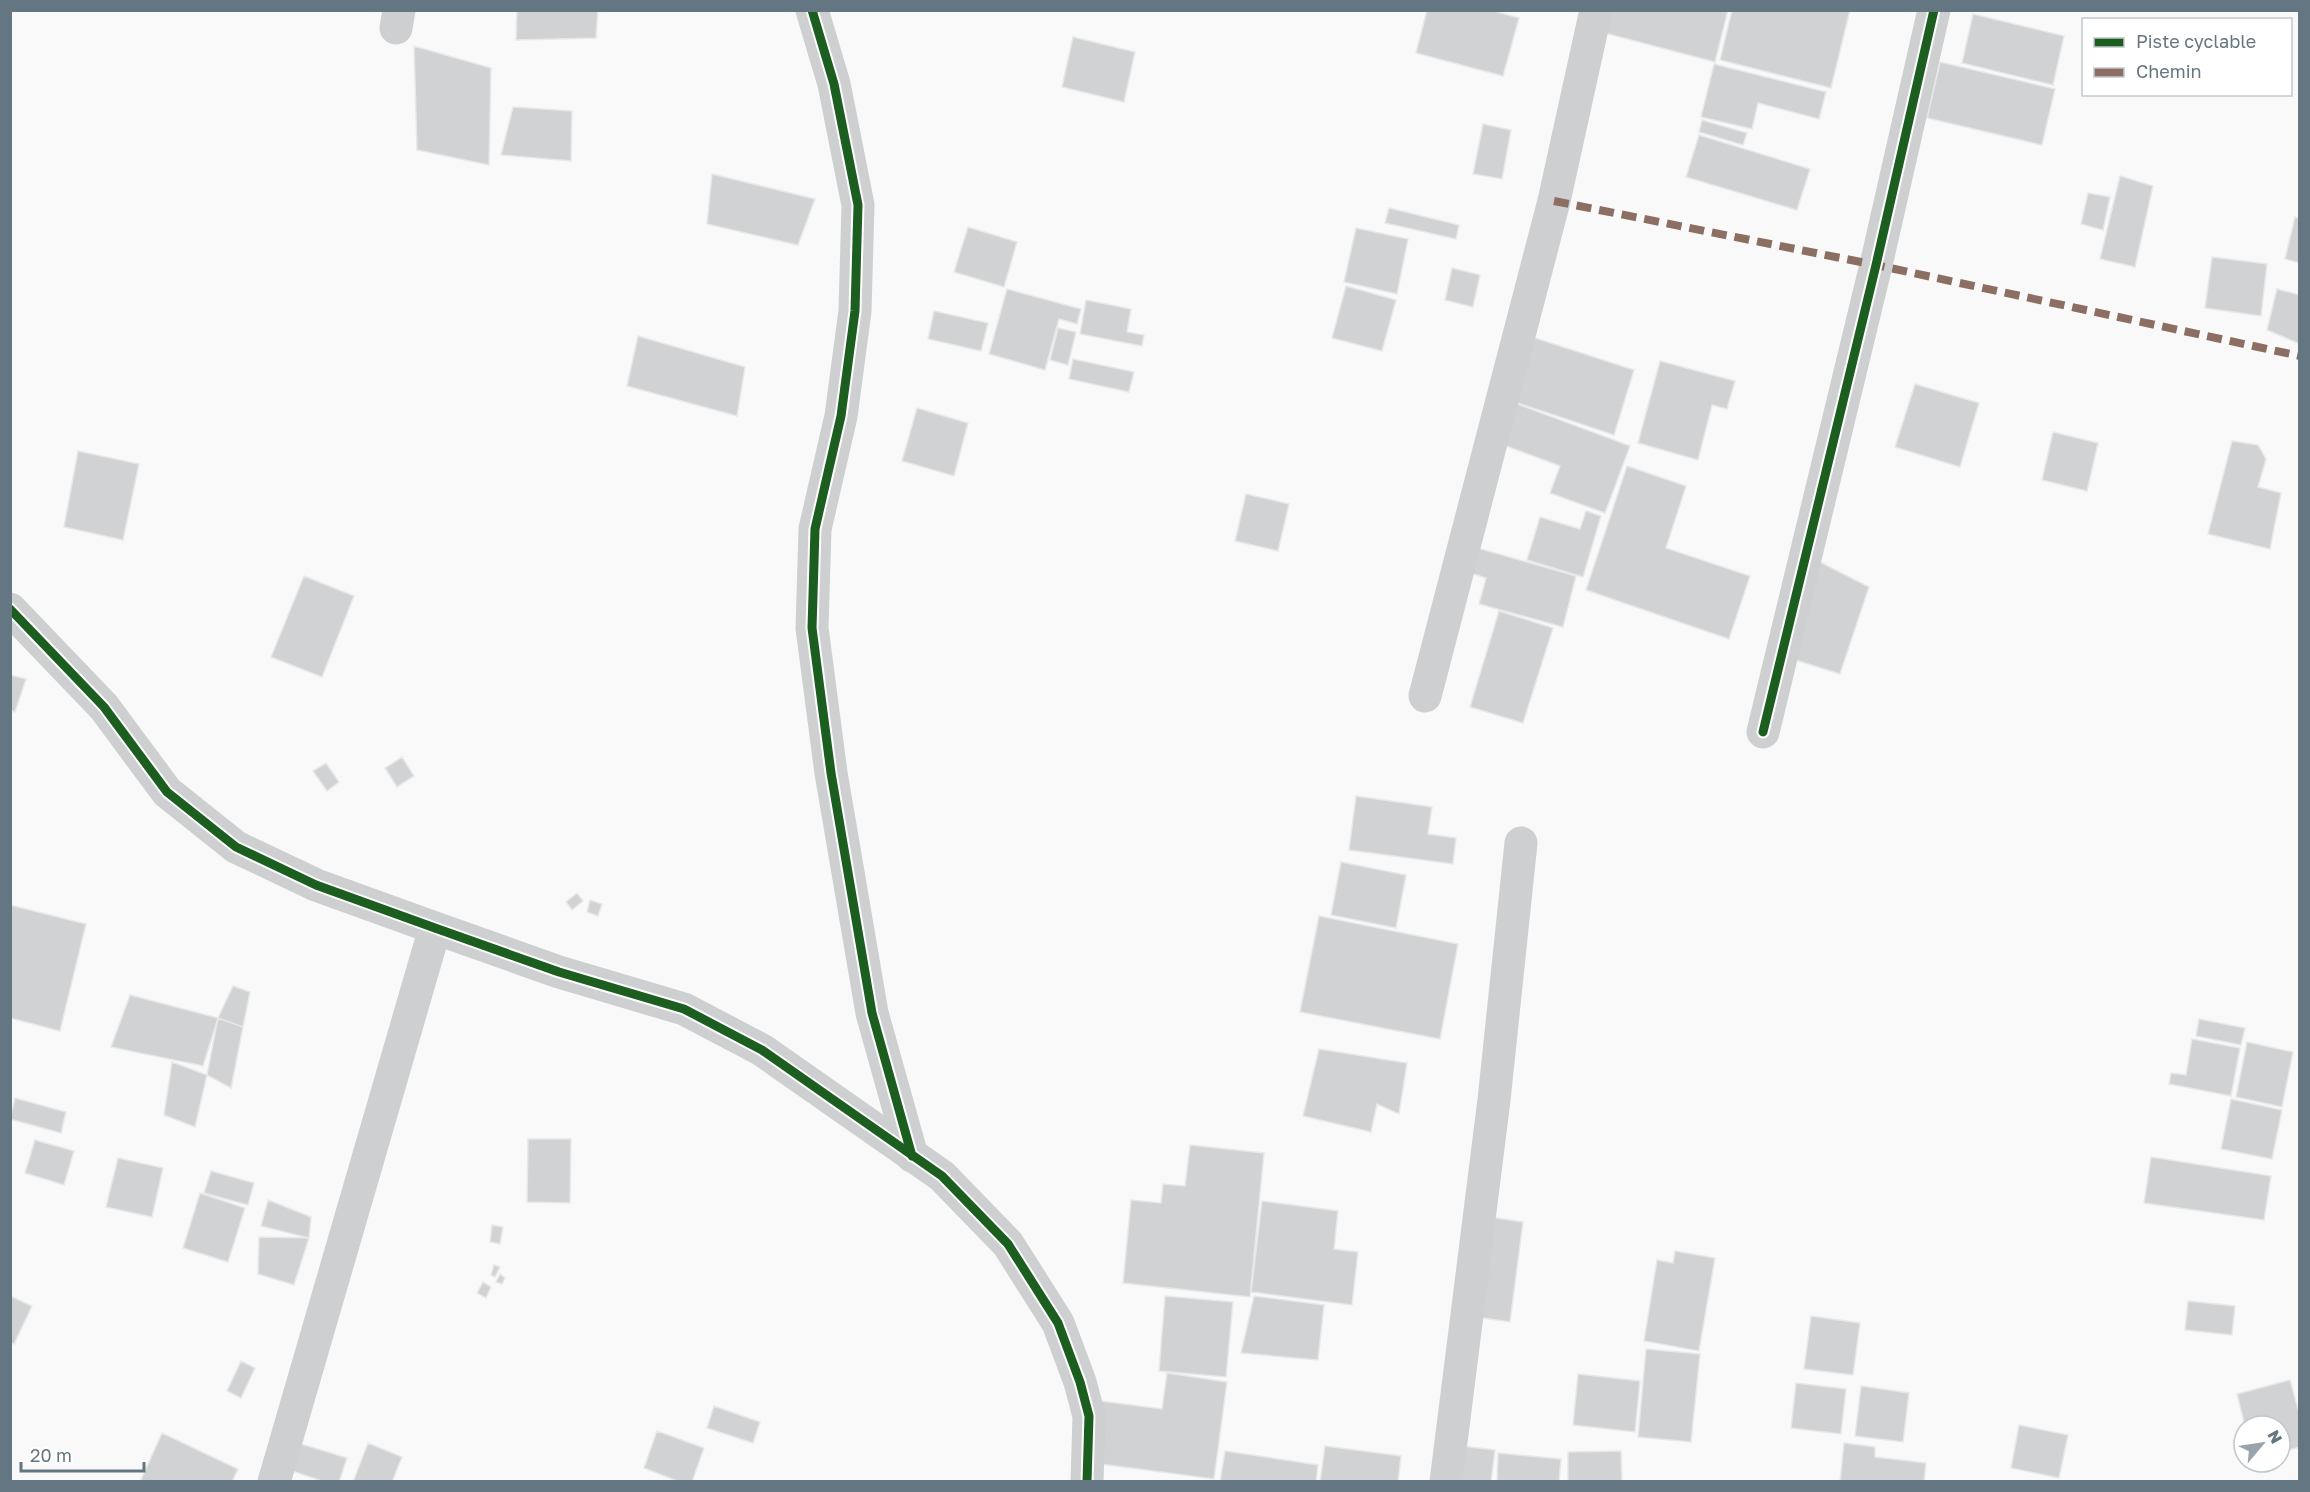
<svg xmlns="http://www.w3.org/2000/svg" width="2310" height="1492" font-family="'Golos Text',sans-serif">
  <rect width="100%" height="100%" fill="#f9f9f9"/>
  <!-- building -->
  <path fill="#d0d2d3" stroke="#e8e8e8" stroke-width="1.5" d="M517,10H598L596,38L516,40Z
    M1427,10H1491L1519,18L1503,76L1416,53Z
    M1602,10H1728L1715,62L1597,31Z
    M1732,10H1850L1831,88L1720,60Z
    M1973,14L2064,36L2053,85L1962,63Z
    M1073,37L1135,52L1124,102L1062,87Z
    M414,46L491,68L489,165L417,150Z
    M1940,62L2055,89L2042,145L1927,118Z
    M1714,64L1826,92L1819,119L1758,103L1752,129L1701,117Z
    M513,107L572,111L571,161L501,155Z
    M1702,120L1747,133L1743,145L1699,132Z
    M1483,124L1511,130L1502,179L1473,174Z
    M1699,135L1810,169L1797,210L1686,177Z
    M712,174L815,199L798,245L707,224Z
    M2120,176L2153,186L2135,267L2100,259Z
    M2088,193L2110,197L2103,230L2081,224Z
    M1389,208L1459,225L1456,239L1385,223Z
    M2295,217L2300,219V263L2285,259Z
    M968,227L1017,242L1004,287L954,272Z
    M1356,228L1408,239L1397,294L1344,282Z
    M2212,257L2267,264L2261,316L2205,308Z
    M1452,268L1480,275L1473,307L1445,300Z
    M1346,286L1396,300L1382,351L1332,338Z
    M1007,289L1081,309L1077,324L1059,319L1045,370L989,354Z
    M2277,289L2300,295V344L2267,330Z
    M1086,300L1131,309L1127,332L1144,335L1142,346L1080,334Z
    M934,311L988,323L981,351L928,339Z
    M1058,328L1076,332L1068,365L1050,360Z
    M638,336L745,367L737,416L627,386Z
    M1529,336L1634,370L1614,435L1509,400Z
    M1073,359L1134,372L1129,392L1069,379Z
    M1660,361L1735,381L1727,409L1712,405L1698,460L1638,443Z
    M1915,384L1979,403L1960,467L1895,447Z
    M1512,402L1630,446L1605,513L1550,493L1560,466L1498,443Z
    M917,408L968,423L954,476L902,461Z
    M2053,432L2098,443L2087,491L2042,480Z
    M2232,441L2258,445L2266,459L2258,487L2281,493L2270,549L2208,534Z
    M78,451L139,464L123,540L64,527Z
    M1627,466L1686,486L1666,548L1750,576L1729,639L1586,590Z
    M1246,494L1289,504L1278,551L1235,541Z
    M1586,511L1601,516L1583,577L1527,560L1540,517L1580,529Z
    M1474,547L1576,576L1563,627L1479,604L1486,578L1467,572Z
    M1812,558L1869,587L1840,674L1789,658Z
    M304,576L354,596L322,677L271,657Z
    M1499,611L1553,628L1523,723L1470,707Z
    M10,675L26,679L15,712L10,710Z
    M402,757L414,776L397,787L385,768Z
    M326,763L339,782L327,791L313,771Z
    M1356,796L1432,807L1428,834L1456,838L1453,864L1349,850Z
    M1341,862L1406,875L1396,928L1331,915Z
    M577,893L583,901L572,910L566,902Z
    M590,900L602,904L598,916L587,912Z
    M10,905L86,924L60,1031L10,1018Z
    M1319,916L1458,944L1440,1039L1300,1012Z
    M233,986L250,992L243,1027L218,1018Z
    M130,995L218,1018L203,1066L111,1047Z
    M218,1018L243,1027L231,1088L207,1075Z
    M2199,1019L2245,1028L2241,1045L2196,1036Z
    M2192,1039L2240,1048L2231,1096L2169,1084L2171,1073L2186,1075Z
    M2247,1042L2293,1052L2282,1107L2236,1097Z
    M1319,1049L1407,1063L1399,1114L1377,1104L1371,1132L1303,1116Z
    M172,1062L207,1075L195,1127L164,1115Z
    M15,1098L66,1112L61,1133L10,1119Z
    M2231,1099L2282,1110L2272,1159L2221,1149Z
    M528,1139H571L570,1203L527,1202Z
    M35,1140L74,1151L64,1185L25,1173Z
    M1190,1145L1264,1153L1250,1297L1123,1283L1131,1200L1161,1203L1163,1184L1185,1186Z
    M2151,1157L2271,1176L2264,1220L2144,1203Z
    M118,1158L163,1168L152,1217L106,1207Z
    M211,1171L254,1183L248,1205L204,1193Z
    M200,1193L245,1208L228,1262L183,1248Z
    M268,1200L311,1217L309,1238L261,1226Z
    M1262,1201L1338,1211L1334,1249L1358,1252L1352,1305L1251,1292Z
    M1483,1216L1523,1222L1510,1322L1470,1316Z
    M492,1225L503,1227L500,1244L490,1242Z
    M259,1237L309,1238L294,1285L258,1274Z
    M1675,1251L1715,1258L1699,1351L1644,1341L1657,1260L1673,1263Z
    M494,1265L500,1267L495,1277L491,1275Z
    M500,1274L505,1278L502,1284L496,1282Z
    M483,1282L491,1287L486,1298L477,1293Z
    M10,1296L32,1306L14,1344L10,1343Z
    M1165,1296L1233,1302L1226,1377L1159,1371Z
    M1254,1296L1324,1305L1318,1360L1241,1353Z
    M2188,1301L2235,1306L2232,1335L2185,1330Z
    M1811,1316L1860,1323L1853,1375L1804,1369Z
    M1646,1349L1700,1354L1691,1442L1638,1437Z
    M241,1361L255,1368L241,1398L227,1391Z
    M1167,1373L1227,1382L1214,1479L1093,1463L1101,1401L1162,1409Z
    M1578,1374L1640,1381L1635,1432L1573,1425Z
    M2290,1380L2300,1416V1447L2289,1450L2283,1428L2280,1429V1426H2245L2237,1394Z
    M1796,1383L1846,1389L1841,1434L1791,1428Z
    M1861,1386L1909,1393L1903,1442L1855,1436Z
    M714,1406L760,1422L753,1443L707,1428Z
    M2019,1425L2068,1435L2059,1478L2011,1468Z
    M657,1431L704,1448L692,1482H680L644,1468Z
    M162,1433L238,1469L232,1482H140Z
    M298,1443L347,1458L339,1482H325L289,1470Z
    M368,1443L402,1457L392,1482H353Z
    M1844,1443L1875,1447V1457L1926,1463L1924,1482H1840Z
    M1454,1445L1495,1450L1491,1482H1450Z
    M1325,1446L1401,1456L1398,1482H1320Z
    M1225,1451L1318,1465L1316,1482H1220Z
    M1621,1451L1622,1482H1568V1452Z
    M1498,1453L1561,1459L1559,1482H1497Z"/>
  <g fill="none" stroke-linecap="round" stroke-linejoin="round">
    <!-- street -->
    <path stroke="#cecfd0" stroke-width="33" d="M812,10L834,84L858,205L855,311L841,416L815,529L812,628L831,773L872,1013L912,1156
      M396,28L399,10
      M10,609L104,707L167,792L236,847L316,885L435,928L559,972L684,1009L762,1050L942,1176L1008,1244L1058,1323L1080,1382L1089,1416L1087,1482
      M1425,696L1554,201L1596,10
      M1763,732L1876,265L1934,10
      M274,1482L435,928
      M1446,1482L1494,1100L1521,843"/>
    <!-- quiet -->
    <path stroke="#8d6e63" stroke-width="8" stroke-dasharray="15 8" stroke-linecap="butt" d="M1554,201L1876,265L2300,356"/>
    <defs>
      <path id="cycleway" d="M812,10L834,84L858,205L855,311L841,416L815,529L812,628L831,773L872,1013L912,1156
        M10,609L104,707L167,792L236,847L316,885L435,928L559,972L684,1009L762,1050L942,1176L1008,1244L1058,1323L1080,1382L1089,1416L1087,1482
        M1763,732L1876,265L1934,10"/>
    </defs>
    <!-- cycleway casing -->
    <use href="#cycleway" stroke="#fff" stroke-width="13"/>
    <!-- cycleway -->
    <use href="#cycleway" stroke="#1b5e20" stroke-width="9"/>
  </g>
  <!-- border -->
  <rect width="2310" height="1492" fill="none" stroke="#657683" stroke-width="24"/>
  <!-- legend -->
  <rect x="2082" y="18" width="210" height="78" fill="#ffffff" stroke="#c1c8cd" stroke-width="1.5"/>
  <rect x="2094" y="38" width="30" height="9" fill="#1b5e20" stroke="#c1c8cd" stroke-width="1.5"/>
  <text x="2136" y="48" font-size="18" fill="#657683">Piste cyclable</text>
  <rect x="2094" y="68" width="30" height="9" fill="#8d6e63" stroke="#c1c8cd" stroke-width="1.5"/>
  <text x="2136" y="78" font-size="18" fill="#657683">Chemin</text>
  <!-- north arrow -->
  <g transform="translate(2262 1444) rotate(61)"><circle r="28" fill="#ffffff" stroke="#c1c8cd" stroke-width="1.5"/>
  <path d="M0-4.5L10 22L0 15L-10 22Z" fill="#99a4ac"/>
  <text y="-9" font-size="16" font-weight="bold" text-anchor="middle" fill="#657683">N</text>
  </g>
  <!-- scale -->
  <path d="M21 1462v9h123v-9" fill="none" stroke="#657683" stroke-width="3"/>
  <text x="30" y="1462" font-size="18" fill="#657683" stroke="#ffffff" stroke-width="4.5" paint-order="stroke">20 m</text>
</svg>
